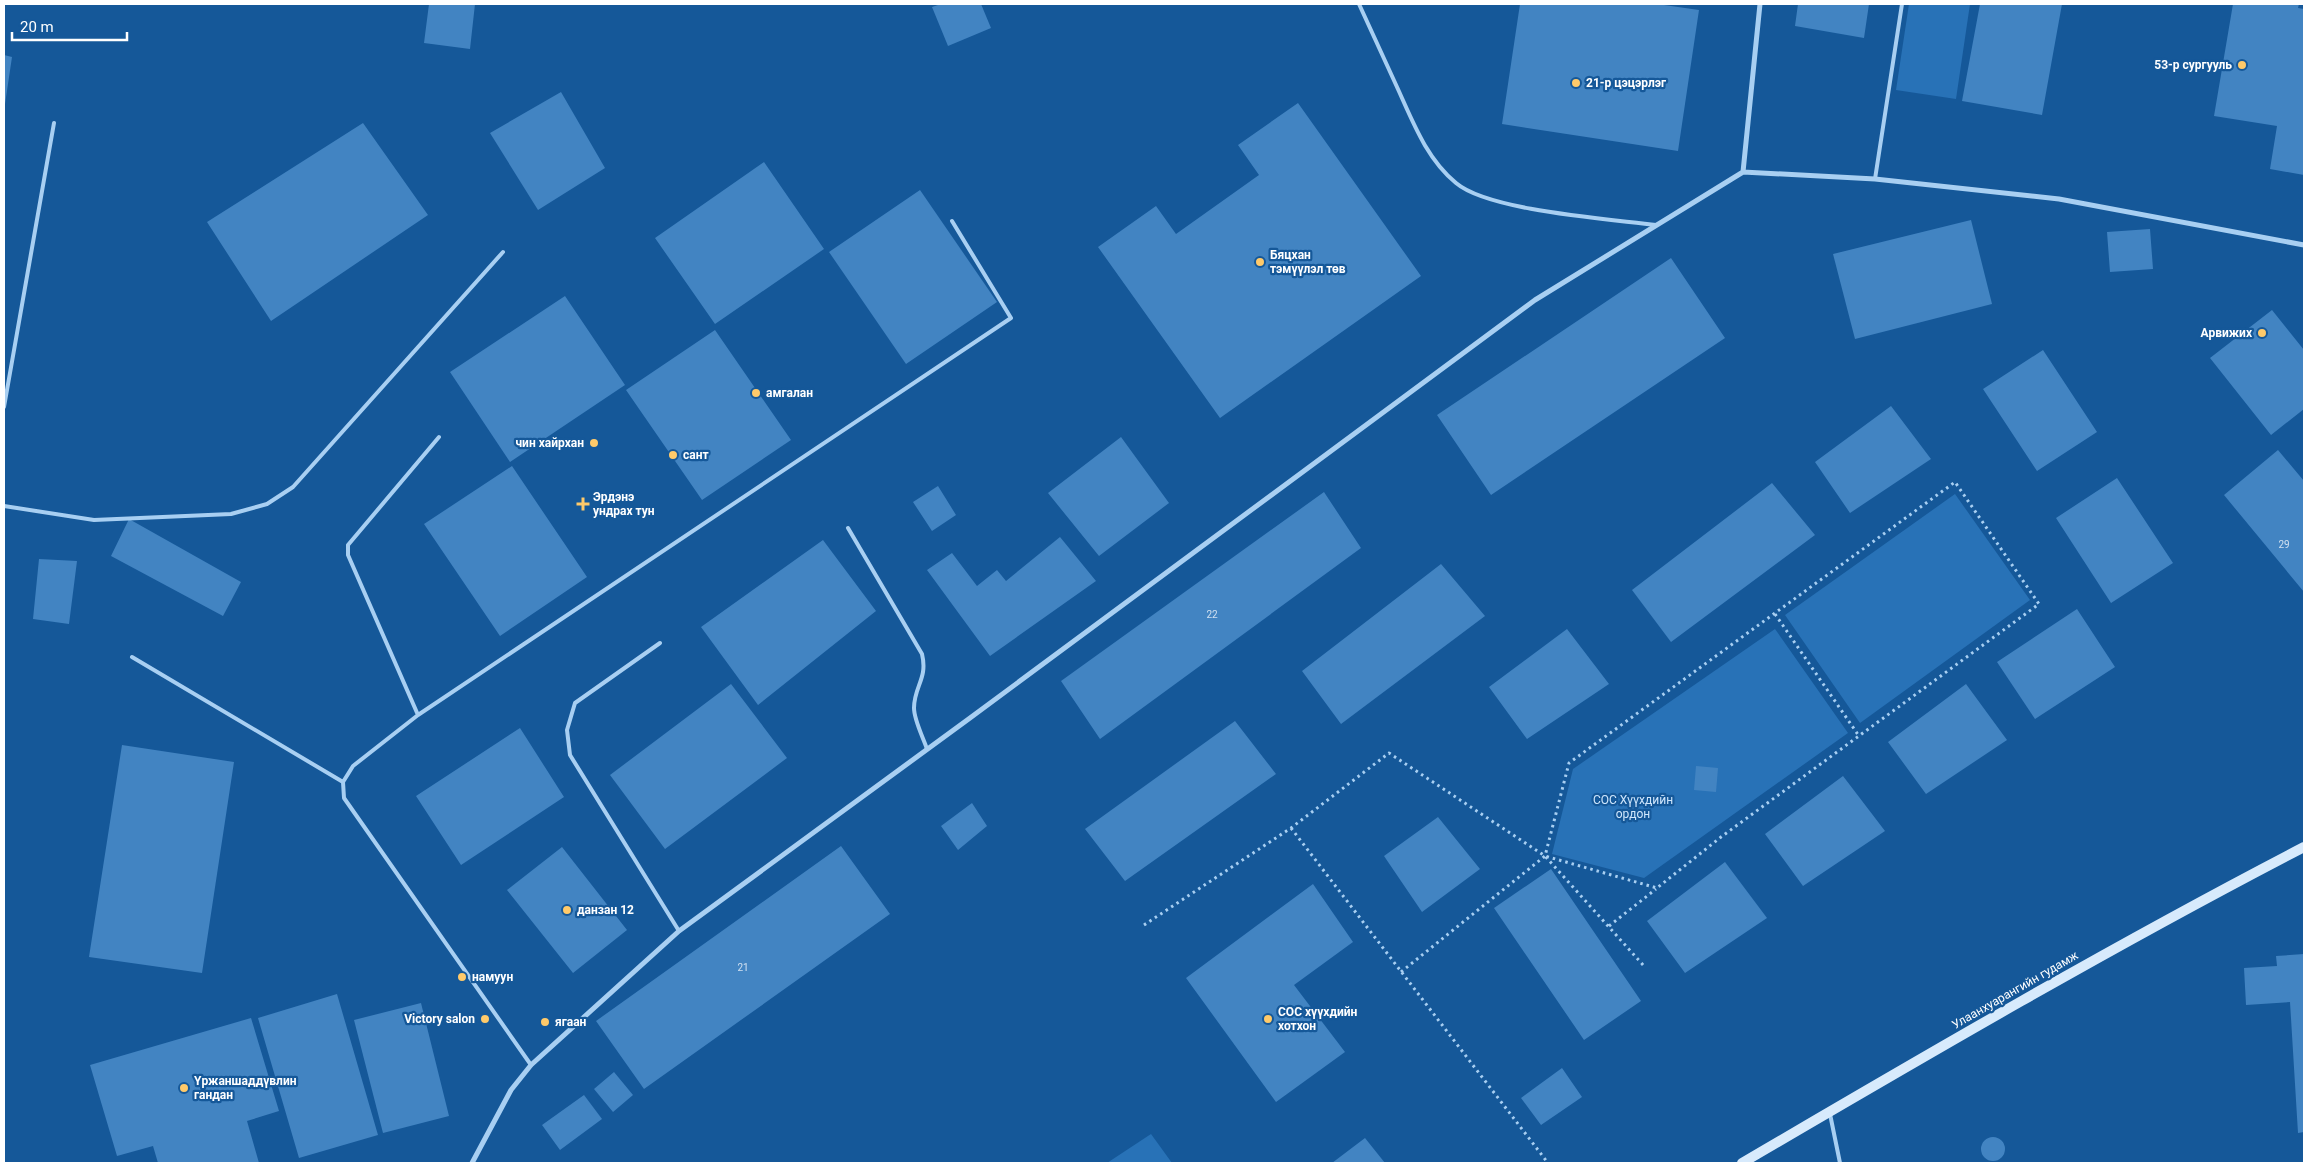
<svg xmlns="http://www.w3.org/2000/svg" width="2308" height="1167" font-family="Roboto,sans-serif">
  <rect width="100%" height="100%" fill="#155899"/>
  <!-- green -->
  <path fill="#2872b7" d="M1909,4H1970L1956,99L1896,90Z
    M1955,494L2030,600L1860,723L1785,615Z
    M1775,629L1848,733L1644,878L1552,854L1573,769Z
    M1151,1134L1172,1163H1107Z"/>
  <!-- building -->
  <path fill="#4284c2" d="M429,4H475L470,49L424,43Z
    M941,4H981L991,28L948,46L932,7Z
    M1520,4H1657L1699,10L1678,151L1502,124Z
    M1798,4H1869L1864,38L1795,26Z
    M1980,4H2062L2042,115L1962,101Z
    M2233,4H2299L2298,8L2304,9V175L2270,169L2277,126L2214,116Z
    M4,55L12,57L5,104L4,103Z
    M561,92L605,168L538,210L490,133Z
    M1298,103L1421,276L1220,418L1098,247L1156,206L1176,234L1259,175L1238,145Z
    M363,123L428,215L271,321L207,222Z
    M764,162L824,249L715,324L655,238Z
    M920,190L997,302L906,364L829,252Z
    M1971,220L1992,304L1855,339L1833,254Z
    M2150,229L2153,269L2110,272L2107,232Z
    M1671,258L1725,338L1491,495L1437,415Z
    M565,296L625,385L510,462L450,372Z
    M2272,310L2304,350V409L2271,435L2210,358Z
    M715,330L791,440L702,500L626,390Z
    M2043,350L2097,432L2037,471L1983,389Z
    M1891,406L1931,459L1850,513L1815,462Z
    M1121,437L1169,503L1099,556L1048,493Z
    M2278,450L2304,481V592L2224,495Z
    M512,466L587,577L500,636L424,524Z
    M2117,478L2173,563L2111,603L2056,518Z
    M1772,483L1815,535L1671,642L1632,590Z
    M938,486L956,515L932,531L913,502Z
    M1324,492L1361,548L1100,739L1061,681Z
    M129,519L241,582L223,616L111,556Z
    M1060,537L1096,581L990,656L927,570L952,553L977,586L997,570L1006,581Z
    M823,540L876,611L758,705L701,627Z
    M39,559L77,561L69,624L33,619Z
    M1441,564L1485,616L1341,724L1302,671Z
    M2077,609L2115,667L2035,719L1997,662Z
    M1567,629L1609,684L1527,739L1489,687Z
    M731,684L787,758L665,849L610,775Z
    M1966,684L2007,740L1926,794L1888,742Z
    M1235,721L1276,774L1125,881L1085,829Z
    M520,728L564,797L461,865L416,796Z
    M122,745L234,762L202,973L89,957Z
    M1696,766L1718,768L1716,792L1694,790Z
    M1843,776L1885,831L1803,886L1765,834Z
    M972,803L987,826L958,850L941,826Z
    M1438,817L1480,869L1422,912L1384,856Z
    M841,846L890,914L644,1089L596,1021Z
    M562,847L627,930L573,973L507,890Z
    M1725,862L1767,918L1685,973L1647,921Z
    M1551,869L1641,1001L1584,1040L1494,908Z
    M1313,884L1353,942L1294,985L1345,1052L1276,1102L1186,978Z
    M2304,954V1132L2298,1133L2290,1002L2246,1005L2244,968L2277,966L2276,956Z
    M337,994L378,1135L299,1158L258,1018Z
    M421,1003L449,1116L383,1133L354,1020Z
    M251,1018L279,1111L247,1121L259,1163H158L153,1146L117,1156L90,1065Z
    M1562,1068L1582,1097L1541,1125L1521,1098Z
    M614,1072L633,1095L613,1112L594,1089Z
    M584,1095L602,1119L560,1150L542,1125Z
    M1981 1149a12 12 0 1 1 24 0a12 12 0 1 1-24 0Z
    M1365,1138L1385,1163H1332Z"/>
  <g fill="none" stroke-linecap="round" stroke-linejoin="round">
    <!-- path -->
    <path stroke="#a8cff2" stroke-width="3" stroke-dasharray="2.5 4" stroke-linecap="butt" d="M1775,614L1859,736
      M1291,828L1548,1163
      M1144,925L1291,828L1389,753L1545,856L1644,966
      M1609,926L1656,889
      M1401,972L1545,856L1569,763L1955,482L2039,604L1721,837L1657,888L1545,856"/>
    <!-- lane -->
    <path stroke="#a8cff2" stroke-width="4" d="M1359,4C1372,32 1384,59 1397,87C1413,122 1426,158 1456,183C1489,211 1610,219 1656,225
      M1875,179L1902,4
      M4,407L54,123
      M4,506L94,520L231,514L267,504L293,487L503,252
      M848,528L922,654C928,679 914,686 914,708C914,720 923,737 927,749
      M660,643L575,703L567,730L570,755L679,931
      M132,657L343,782
      M418,715L348,555V545L439,437
      M531,1065L344,798L343,782L353,766L418,715L1011,318L952,221
      M1830,1114L1840,1163"/>
    <!-- street -->
    <path stroke="#a8cff2" stroke-width="5" d="M1743,172L1875,179L2059,199L2304,245
      M472,1163L511,1090L531,1065L679,931L970,718L1535,300L1743,172L1760,4"/>
    <!-- secondary -->
    <path stroke="#d7eafc" stroke-width="10" d="M1742,1163C1928,1054 2113,946 2304,847"/>
  </g>
  <!-- markers -->
  <g fill="#ffca6a" stroke="#155899" stroke-width="2">
    <circle cx="2242" cy="65" r="5"/>
    <circle cx="1576" cy="83" r="5"/>
    <circle cx="1260" cy="262" r="5"/>
    <circle cx="2262" cy="333" r="5"/>
    <circle cx="756" cy="393" r="5"/>
    <circle cx="594" cy="443" r="5"/>
    <circle cx="673" cy="455" r="5"/>
    <path d="M580.5 496.5h5v5h5v5h-5v5h-5v-5h-5v-5h5z"/>
    <circle cx="567" cy="910" r="5"/>
    <circle cx="462" cy="977" r="5"/>
    <circle cx="485" cy="1019" r="5"/>
    <circle cx="1268" cy="1019" r="5"/>
    <circle cx="545" cy="1022" r="5"/>
    <circle cx="184" cy="1088" r="5"/>
  </g>
  <g text-anchor="middle" stroke-width="4.5" stroke-linejoin="round" paint-order="stroke">
    <!-- number labels -->
    <g font-size="10" fill="#d0e0f0">
      <text x="2284" y="548">29</text>
      <text x="1212" y="618">22</text>
      <text x="743" y="971">21</text>
    </g>
    <!-- poi labels -->
    <g font-size="12" font-weight="bold" fill="#fff" stroke="#155899" text-anchor="start">
      <text x="2232" y="69" text-anchor="end">53-р сургууль</text>
      <text x="1586" y="87">21-р цэцэрлэг</text>
      <text x="1270" y="259">Бяцхан<tspan x="1270" dy="14">тэмүүлэл төв</tspan></text>
      <text x="2252" y="337" text-anchor="end">Арвижих</text>
      <text x="766" y="397">амгалан</text>
      <text x="584" y="447" text-anchor="end">чин хайрхан</text>
      <text x="683" y="459">сант</text>
      <text x="593" y="501">Эрдэнэ<tspan x="593" dy="14">ундрах тун</tspan></text>
      <text x="577" y="914">данзан 12</text>
      <text x="472" y="981">намуун</text>
      <text x="1278" y="1016">СОС хүүхдийн<tspan x="1278" dy="14">хотхон</tspan></text>
      <text x="475" y="1023" text-anchor="end">Victory salon</text>
      <text x="555" y="1026">ягаан</text>
      <text x="194" y="1085">Yржаншаддүвлин<tspan x="194" dy="14">гандан</tspan></text>
    </g>
    <!-- park labels -->
    <g font-size="12" fill="#d0e7fd" stroke="#155899">
      <text x="1633" y="804">СОС Хүүхдийн<tspan x="1633" dy="14">ордон</tspan></text>
    </g>
    <!-- street labels -->
    <g font-size="12" fill="#fff" stroke="#155899">
      <text transform="translate(2015 990) rotate(-30)" y="4">Улаанхуарангийн гудамж</text>
    </g>
  </g>
  <!-- border -->
  <rect width="2308" height="1167" fill="none" stroke="#ffffff" stroke-width="10"/>
  <!-- scale -->
  <path d="M12 32v8h115v-8" fill="none" stroke="#ffffff" stroke-width="2.5"/>
  <text x="20" y="32" font-size="15" fill="#ffffff" stroke="#155899" stroke-width="4" paint-order="stroke">20 m</text>
</svg>
